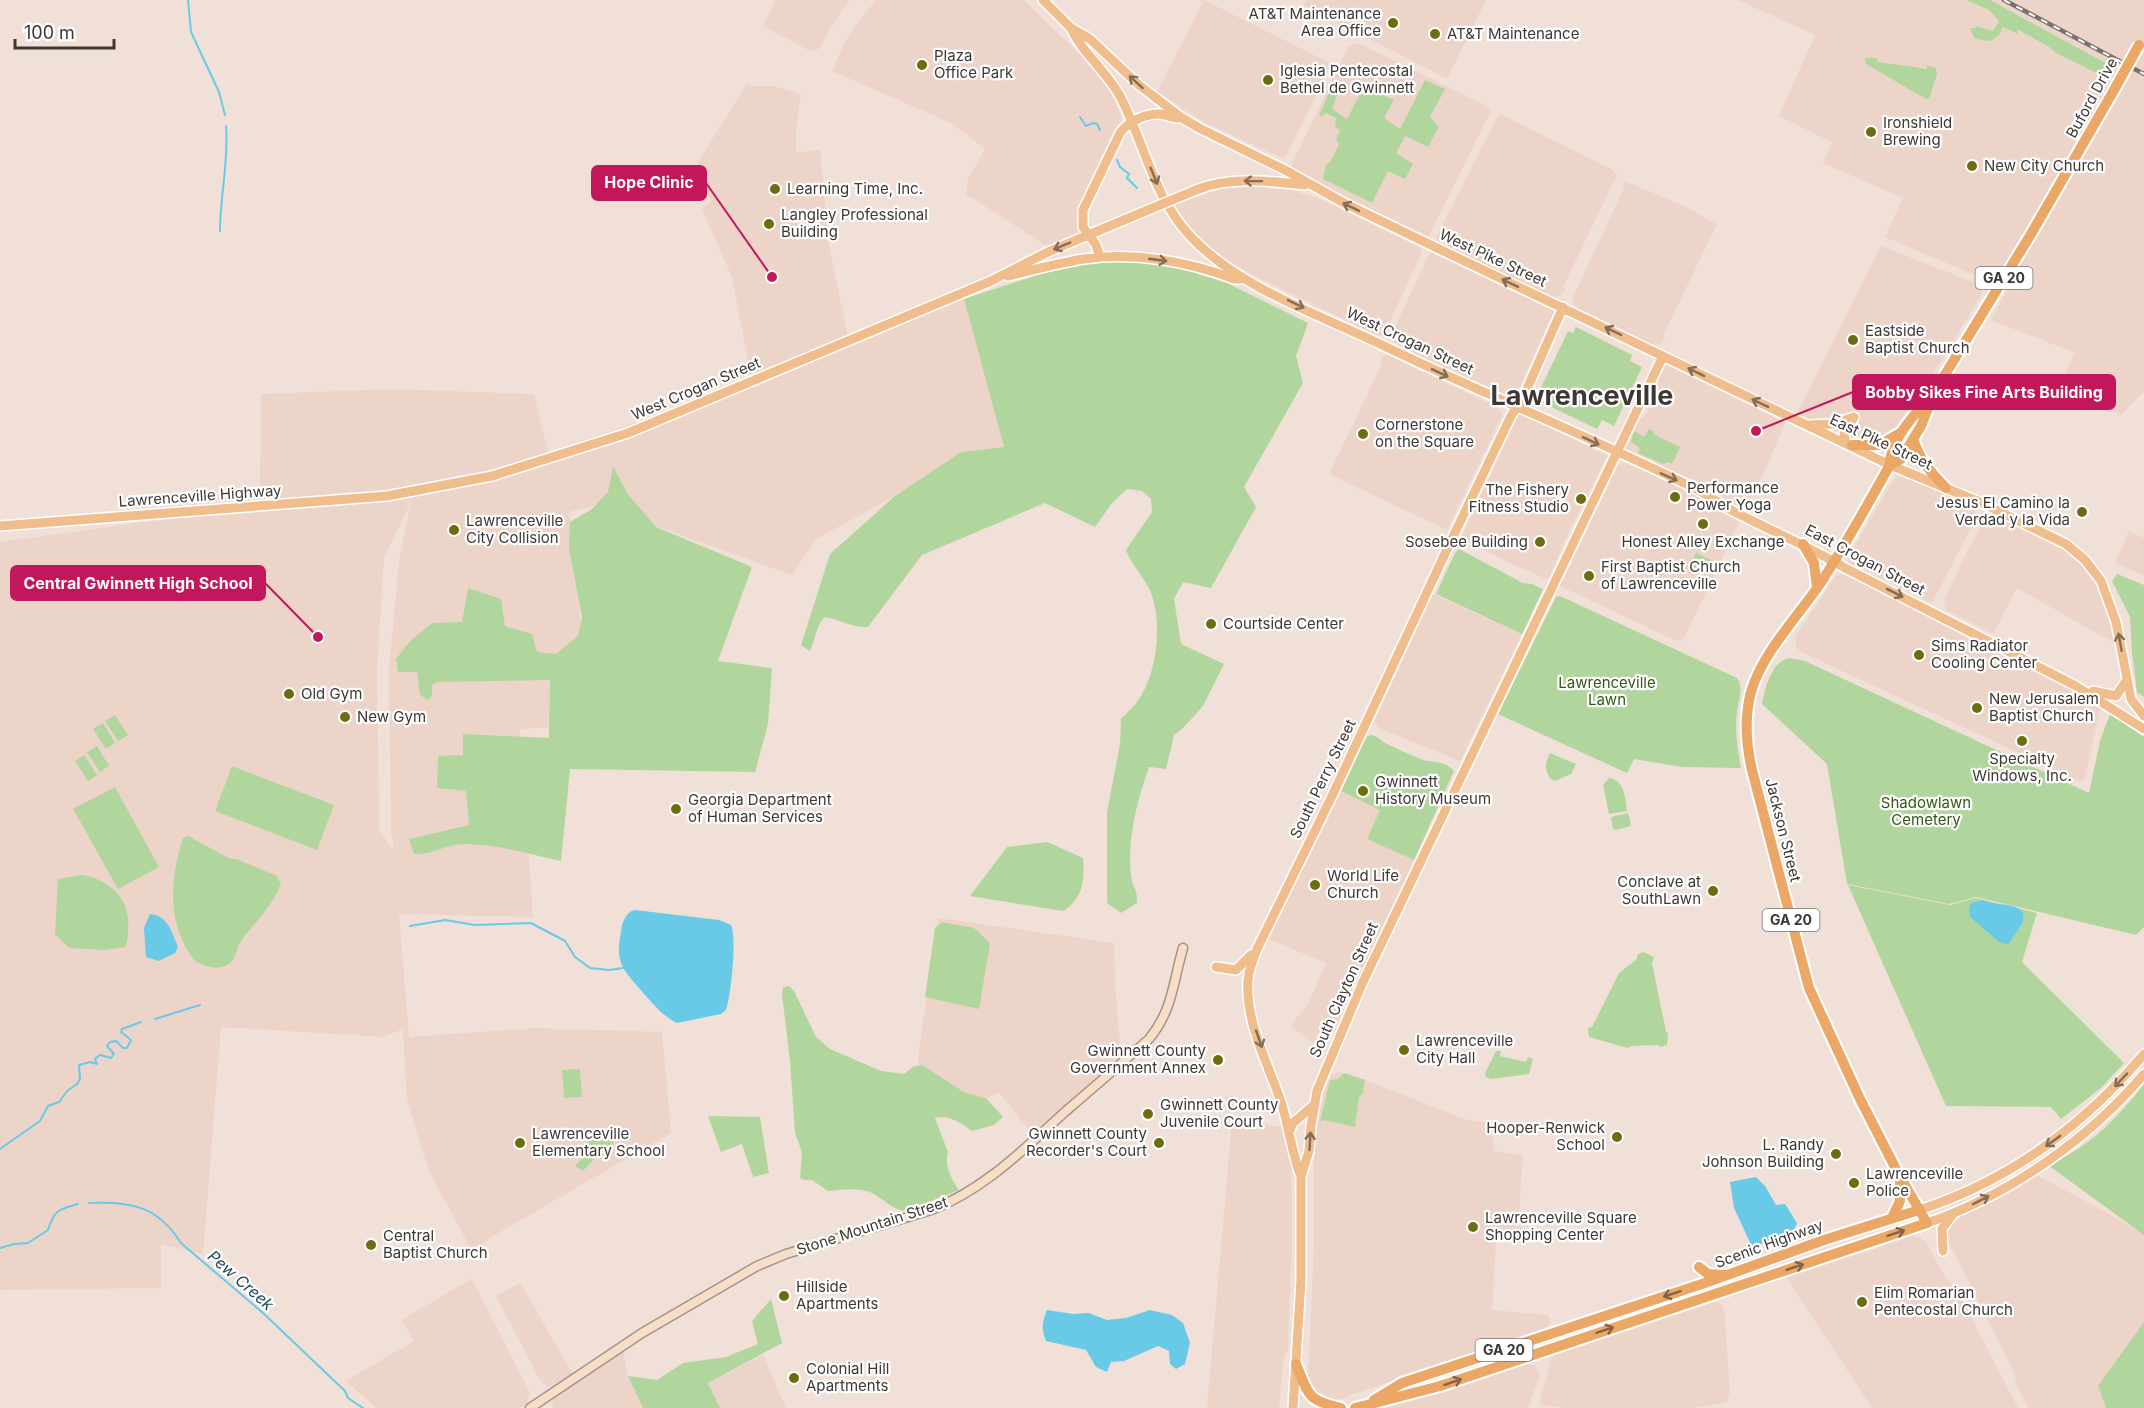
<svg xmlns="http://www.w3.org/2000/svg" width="2144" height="1408" font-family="Inter,sans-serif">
  <rect width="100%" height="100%" fill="#f0e0d8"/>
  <!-- built -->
  <path fill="#edd4c9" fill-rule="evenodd" d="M775,0H850L830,28L820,48L814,51L808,50L763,26Z
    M876,0H1024L1095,69L1108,87L1122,118L1082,200L1078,214L1079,229L1075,234L1048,247L966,194L968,179L985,149L953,124L832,71L844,44L856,25Z
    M1204,0L1332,64L1284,159L1208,124L1157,92Z
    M1306,0H1486L1447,79L1304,5Z
    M1738,0H2144V391L2121,415L2061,381L2075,353L1991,320L2008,289L1885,237L1903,198L1823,163L1832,142L1779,116L1815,35Z
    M1355,43L1360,44L1485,105L1491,111L1429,236L1424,235L1292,171L1290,168L1348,47Z
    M747,83L753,86H774L801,94L796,128V153L820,150L828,240L849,342L964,299L1004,447L961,452L895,496L816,539L792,575L597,505L569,512L592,725L520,729L533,917L399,914L409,1037L535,1028L662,1032L671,1133L495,1235L472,1251L429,1171L407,1100L403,1029L383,1037L221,1027L203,1254L161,1244V1288L0,1290V542L152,521L260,509L261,394L394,389L534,394L548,452L669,412L752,380L732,277L702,209L712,200L692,172ZM411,502L399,562L389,669L391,828L394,851L379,830L377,667L384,558Z
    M1500,114L1611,169L1618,176L1615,179L1563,287L1566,289L1559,296L1554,297L1506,275L1439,243L1436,238L1494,123Z
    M1625,181L1686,207L1717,224L1663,336L1665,338L1659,345H1653L1576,307L1573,303V297L1624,188L1622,186Z
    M1250,186L1291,190L1318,198L1421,248L1422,252L1383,336H1379L1247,272L1215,252L1210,250L1195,236L1172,206L1221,189Z
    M1881,246L1976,283L1980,287L1982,294L1926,385L1914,399L1892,434L1880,441L1858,442L1799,414V409Z
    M1430,252L1554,311L1515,397H1510L1442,367L1389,340Z
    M1385,354L1497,407L1503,413L1447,530L1333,476L1330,472L1382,364L1379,362Z
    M1665,364L1669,365L1785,423L1764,473L1744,509L1708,489L1625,450L1624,446L1635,424L1646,415L1659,387L1657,378Z
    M1519,414H1523L1607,456L1565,540L1548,580L1512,564L1461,538L1508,437L1510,430Z
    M1621,463H1626L1698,496L1739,522L1685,637L1681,641L1674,640L1560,586L1618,465Z
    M1899,476L1941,490L1968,503L1975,510V521L1933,601L1931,603L1867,570L1850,565L1848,559L1850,554L1894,479Z
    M1994,514L2053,541L2075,557L2090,573L2102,592L2109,610L2116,644L2017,588L1993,634L1946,610L1944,600L1965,556L1986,517Z
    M2129,531L2144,538V576L2115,563Z
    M1843,573L1849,574L2101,705L2085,778L2081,781L2077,780L1803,653L1797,648L1795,637L1836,576Z
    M1433,594L1522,634L1460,761L1379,728L1374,722Z
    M1341,791L1380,810L1368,839L1414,860L1328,1042L1326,1045L1318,1047L1290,1026L1308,1004L1326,963L1268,939Z
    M938,918L1114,943L1115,983L1121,1058L1034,1134L1020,1119L999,1092L960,1112L922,1085L918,1058Z
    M1339,1072L1367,1081L1470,1121L1490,1122L1494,1151L1523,1155L1518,1227L1525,1228L1523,1243L1496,1240L1492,1310L1548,1315L1551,1320L1548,1326L1479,1355L1467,1356L1330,1402L1317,1399L1308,1383L1314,1241V1138L1317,1118L1328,1080L1331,1075Z
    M1232,1121L1284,1127L1291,1162L1292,1237L1288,1349L1283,1361L1279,1408H1207Z
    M2035,1174L2144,1233V1359L2135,1408H2029L2017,1386L2014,1373L1946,1237V1231L1957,1216Z
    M1914,1235L1926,1242L1944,1275L1958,1292L2018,1408H1872L1784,1274L1834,1258L1862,1253Z
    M472,1279L530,1393L527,1403L521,1408H376L346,1381L414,1341L401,1320Z
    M520,1283L573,1374L552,1386L547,1387L540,1380L496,1296Z
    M1715,1302L1721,1304L1724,1308L1730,1394L1727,1402L1695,1408H1562L1539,1404L1553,1353L1644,1321L1673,1315Z
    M623,1350L628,1376L643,1408H552L553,1399L557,1395Z
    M763,1355L786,1408H720L708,1383Z
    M1527,1364L1535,1366L1540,1374L1528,1408H1386Z"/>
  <!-- green -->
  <path fill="#b1d69d" d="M1966,0H1990L2111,66L2105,77L2056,53L2049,47L2017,29L2018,34L2003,27L2000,34L1991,41L1975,39L1970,28H1976V26L1993,31L1999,21L1989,10Z
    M1865,58H1876L1878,62L1927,69V65L1936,68L1937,74L1929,99H1926L1866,64Z
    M1425,80L1445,89L1430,117L1439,127L1428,147L1405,136L1396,153L1413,164L1405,179L1388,171L1372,203L1323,179L1326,165L1330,162L1339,145L1336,139L1340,130L1335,126L1336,118L1326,113L1322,116H1319L1334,81L1341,84L1332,109L1347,119L1359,96L1371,90L1394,100L1384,118L1400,129Z
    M1118,260L1166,264L1227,283L1308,323L1296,356L1303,383L1244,487L1256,507L1211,588L1183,582L1174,599L1181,644L1224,664L1203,706L1184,727L1174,735L1166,769L1149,767C1137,801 1127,839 1131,876C1132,887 1138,889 1137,903L1121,913L1107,903V812L1120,744L1121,719C1126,713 1133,708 1137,702C1156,676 1162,630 1153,599C1149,582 1132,567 1126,550L1152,512L1151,499L1142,491L1127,489L1112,503L1095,527L1045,503L922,555L868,627C853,628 841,620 825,617C815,626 816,639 810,651L801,645L830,554L895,496L961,452L1004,447L964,299L1074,263Z
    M1576,327L1632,355L1630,361L1642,367L1614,426L1602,420L1597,429L1543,403L1546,396L1539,392L1568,331L1573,333Z
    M1649,429L1653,431L1655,435L1680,447L1672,464L1669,462L1663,464L1638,453L1640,448L1631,442L1634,431L1644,437Z
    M613,466L627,493L656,527L752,567L718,661L772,668L768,724L755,772L570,769L561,861C529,854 496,844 464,844C447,844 432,855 414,854L409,839L469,825L466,791L437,788L438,756L463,755V734L549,738L550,680L437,682L432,685V695L428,700L420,695L417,672H398L396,659L410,641L432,623L462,622L468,588L501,599L505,626L532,634L537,652L556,654L578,636L582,617L569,548L570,522L592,509L608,492Z
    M1459,549L1523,583L1532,584L1543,589L1522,634L1436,594L1455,553Z
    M1696,553L1713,561L1706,575L1689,567Z
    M2117,574L2144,585V697L2137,692L2132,653L2130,617L2112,581Z
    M1560,596L1737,678C1743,687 1740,696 1738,706C1734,726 1737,747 1741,768L1682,767L1634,759L1627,773L1498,714L1556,597Z
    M1789,658L1805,661L2089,793L2100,741L2110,714L2144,737V927L2136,935L1976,897L1949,904L1847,884L1827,764L1762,704C1765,688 1771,662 1789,658Z
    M115,715L128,735L118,741L105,721Z
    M103,723L115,743L106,749L93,729Z
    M1371,735C1379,736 1380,741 1387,744C1399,750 1411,755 1423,760C1434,763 1444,760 1454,771L1414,860L1367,839L1380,810L1341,791L1366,737Z
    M97,746L109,766L100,772L87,752Z
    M1550,753L1576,764L1571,774L1555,781L1551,779C1544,770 1545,763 1550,753Z
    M84,755L97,775L88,781L75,761Z
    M232,766L334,805L317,850L215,811Z
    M1609,778C1624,779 1626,800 1627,811L1609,814L1603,785Z
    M115,787L159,867L118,889L73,809Z
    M1628,813L1631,824L1630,826L1616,830L1613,829L1611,817Z
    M188,836L229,858L239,860L277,876L281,885C276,894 272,902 266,910C258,921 247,931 240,943C235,950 237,958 229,964C219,971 203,967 194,960C166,923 170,879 183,838Z
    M1047,842L1083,858C1085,879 1083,899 1063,911L970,896L1007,847Z
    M81,875C103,877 126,894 128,918C129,927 128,937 126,947L105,950L69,948L55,934L58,879Z
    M1848,885L1950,905L1976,898L2037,913L2022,962L2124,1063L2101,1088L2061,1119L2051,1107L1946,1106Z
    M942,922L974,928L990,943L979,1009L925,997L935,928Z
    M1643,952L1654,957L1652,964L1666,1031L1668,1033L1667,1045L1661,1047L1658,1045L1631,1046L1628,1048L1589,1037L1588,1028L1592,1027L1619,973L1637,959V955Z
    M789,986L794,991L816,1037L830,1049L881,1071L904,1074L913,1067L922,1065L964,1092L987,1099L1003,1117L994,1125L972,1131C961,1123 948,1114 935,1118L948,1152C944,1166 951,1178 959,1190L906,1211C892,1210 884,1199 872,1193C857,1187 843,1190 828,1191L812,1180H804L800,1178L802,1152L795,1133L790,1061L782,995L783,987Z
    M1496,1051H1501L1500,1056L1526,1062L1528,1057L1533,1059L1529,1074L1490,1079L1486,1077L1485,1073Z
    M580,1069L582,1097L564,1098L562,1070Z
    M1344,1073L1365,1080L1363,1093L1359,1097L1355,1127L1323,1120L1320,1121L1330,1080L1338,1079Z
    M2144,1084V1235L2048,1165C2086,1150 2120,1116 2144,1084Z
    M708,1116L760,1117L769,1173L753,1177L742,1144L721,1152Z
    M601,1128L606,1131V1136L612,1139L613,1143L609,1150L607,1149L596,1157L583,1171L575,1166L584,1156L581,1153L591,1137Z
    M771,1299L782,1343L708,1383L720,1408H643L628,1376L657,1380L683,1363L726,1357L758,1344L752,1321Z
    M2144,1322V1408H2106L2098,1386Z"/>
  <!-- water -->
  <path fill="#68cae7" d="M1983,900C1997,907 2011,901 2023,912V922L2008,945L1999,942L1970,917L1969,908L1971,903Z
    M635,910L719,920L731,925C737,938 731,996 726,1010L721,1014L677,1023C663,1016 655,1006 645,995C625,971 614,965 621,932C622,923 624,917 631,911Z
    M150,914C168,915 172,933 178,947L175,953L159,961L146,957L144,928Z
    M1756,1177L1765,1186L1776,1205L1785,1204L1797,1223L1793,1233L1752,1247L1734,1208L1730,1182Z
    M1047,1310L1073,1314L1089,1313L1107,1320L1126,1318L1150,1310L1172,1315L1183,1323L1190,1343L1185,1364L1176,1369L1170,1364L1169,1351L1158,1346L1124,1361L1111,1362L1107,1372L1096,1367L1086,1350L1046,1341C1041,1329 1042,1322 1047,1310Z"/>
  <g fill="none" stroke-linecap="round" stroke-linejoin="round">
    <!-- stream -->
    <path stroke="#68cae7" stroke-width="2" d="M188,0L191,32L219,92L225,115
      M1080,117L1086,126L1093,123L1097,124L1100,130
      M1117,160L1120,167L1129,174L1127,178L1137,188
      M220,231C220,196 229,161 226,126
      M410,926L445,920L475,925L531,923L565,941L575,957L590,968L609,970L623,968
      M155,1019L200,1005
      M0,1149L40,1121L48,1106L59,1102L67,1091L77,1084L80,1079L79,1065L90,1062L97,1064L95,1059L100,1055L111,1058L114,1054L107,1046L110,1042L116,1041L123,1048H127L131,1040L121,1032L122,1029L141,1022
      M89,1203C130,1201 158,1206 181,1243L263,1313L345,1391L348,1398L363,1408
      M0,1248L14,1244L28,1243L48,1230C54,1210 59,1209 78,1204"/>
    <defs>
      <path id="secondary" d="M530,1408L642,1333L757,1266L786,1254L931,1210C984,1190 1025,1148 1066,1111C1094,1087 1122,1063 1149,1039C1173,1010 1173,982 1183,948"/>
      <path id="primary" d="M1043,0L1071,28L1090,39L1139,85L1182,118L1201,129L1285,170L1344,203L1433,246L1890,465L1982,503L2066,544L2085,560L2101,581L2116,622L2131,699L2144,716
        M1071,28C1083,55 1109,73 1122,100C1145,146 1155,201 1193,239C1242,289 1318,314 1380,344C1485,395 1594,438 1698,490C1709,496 1720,504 1731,510C1769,530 1808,546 1845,568L2074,685L2144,729
        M1196,190C1230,176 1269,181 1305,185
        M1100,257L1096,245L1083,227V210L1120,133C1128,122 1146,113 1160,114C1167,115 1172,118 1179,118
        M1008,276C1033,270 1058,263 1084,259C1134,252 1187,261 1234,279H1241
        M1810,425L1833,424L1854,417
        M1846,443L1844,433L1854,417
        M0,526L387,496L492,476L628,433L991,281L1048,252L1136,215
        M2093,691L2116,696L2126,681
        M1216,967L1236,970L1251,955
        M1289,1132L1293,1123L1315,1104
        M1301,1177C1292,1153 1289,1129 1282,1105C1269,1065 1245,1023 1248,980C1249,969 1253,959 1257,949L1332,796L1449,545L1511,416L1523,398L1563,307
        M1919,1210C2009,1181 2084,1125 2144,1054
        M1927,1223C2009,1195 2088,1140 2144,1074
        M1943,1251L1942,1229L1953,1214
        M1293,1408L1301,1280V1177L1309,1151L1311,1126L1317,1091L1362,984L1663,356"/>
      <path id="trunk" d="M1913,439C1920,460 1931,473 1946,488
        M1852,445H1879L1902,432
        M1890,465L1901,459L1921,426L1935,391L2031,234L2114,90
        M1803,544L1814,563L1817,588
        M1892,1218L1900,1201V1179
        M1699,1267L1708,1274L1724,1275
        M1296,1364C1309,1395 1306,1400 1341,1408
        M1374,1400L1402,1383L1705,1283L1824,1240L1919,1210
        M1355,1408L1440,1386L1927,1223L1899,1175L1860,1099L1809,988L1752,770C1746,744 1744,718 1751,692C1761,655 1798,616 1820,584C1845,546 1867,505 1890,465C1889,439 1919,410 1935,391"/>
    </defs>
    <!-- secondary casing -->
    <use href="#secondary" stroke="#a2938b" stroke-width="11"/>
    <!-- primary casing -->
    <use href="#primary" stroke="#fff" stroke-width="12"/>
    <!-- trunk casing -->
    <use href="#trunk" stroke="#fff" stroke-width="14"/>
    <!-- secondary -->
    <use href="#secondary" stroke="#f8dec6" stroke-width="8"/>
    <!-- primary -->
    <use href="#primary" stroke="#f0bd8c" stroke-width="9"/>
    <!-- trunk -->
    <use href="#trunk" stroke="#eba766" stroke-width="10"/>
    <defs>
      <path id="rail" d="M2004,0L2144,74"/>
    </defs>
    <!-- rail casing -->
    <use href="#rail" stroke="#7a716c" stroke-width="4.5"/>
    <!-- rail -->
    <use href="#rail" stroke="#fff" stroke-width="2" stroke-dasharray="7" stroke-linecap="butt"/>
    <defs>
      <path id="primary-bridge" d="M1136,215L1196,190"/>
      <path id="trunk-bridge" d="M2114,90L2139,45"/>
    </defs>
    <!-- primary-bridge casing -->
    <use href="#primary-bridge" stroke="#fff" stroke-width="12" stroke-linecap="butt"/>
    <!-- trunk-bridge casing -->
    <use href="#trunk-bridge" stroke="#fff" stroke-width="14" stroke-linecap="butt"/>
    <!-- primary-bridge -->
    <use href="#primary-bridge" stroke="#f0bd8c" stroke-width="9"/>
    <!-- trunk-bridge -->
    <use href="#trunk-bridge" stroke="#eba766" stroke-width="10"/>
  </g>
  <!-- one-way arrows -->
  <defs><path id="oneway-shaft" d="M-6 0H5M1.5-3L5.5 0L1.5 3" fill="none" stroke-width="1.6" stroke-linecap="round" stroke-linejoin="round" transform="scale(1.5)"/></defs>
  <g stroke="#856d58">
    <use href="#oneway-shaft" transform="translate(1136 82) rotate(-138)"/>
    <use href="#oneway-shaft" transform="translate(1154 176) rotate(68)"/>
    <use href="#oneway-shaft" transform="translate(1253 181) rotate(-179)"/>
    <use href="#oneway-shaft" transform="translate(1351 207) rotate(-154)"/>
    <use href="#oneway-shaft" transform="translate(1062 246) rotate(157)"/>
    <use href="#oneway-shaft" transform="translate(1158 260) rotate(8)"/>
    <use href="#oneway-shaft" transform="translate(1510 283) rotate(-155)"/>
    <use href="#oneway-shaft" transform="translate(1296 304) rotate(26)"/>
    <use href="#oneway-shaft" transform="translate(1613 331) rotate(-154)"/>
    <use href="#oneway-shaft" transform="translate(1696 372) rotate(-154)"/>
    <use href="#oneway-shaft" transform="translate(1440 373) rotate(25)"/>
    <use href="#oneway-shaft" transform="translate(1760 403) rotate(-154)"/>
    <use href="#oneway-shaft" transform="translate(1591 441) rotate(25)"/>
    <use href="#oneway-shaft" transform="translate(1669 477) rotate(24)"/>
    <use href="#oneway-shaft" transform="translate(1895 593) rotate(27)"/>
    <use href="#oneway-shaft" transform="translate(2120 642) rotate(-100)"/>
    <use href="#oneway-shaft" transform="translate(1259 1039) rotate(71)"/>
    <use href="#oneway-shaft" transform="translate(2121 1080) rotate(133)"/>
    <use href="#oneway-shaft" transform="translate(1310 1141) rotate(-87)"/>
    <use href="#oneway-shaft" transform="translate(2053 1141) rotate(144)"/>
    <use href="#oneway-shaft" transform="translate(1981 1200) rotate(-27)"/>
  </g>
  <g stroke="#836449">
    <use href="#oneway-shaft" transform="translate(1896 1233) rotate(-18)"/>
    <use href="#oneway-shaft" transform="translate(1795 1267) rotate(-18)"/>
    <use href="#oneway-shaft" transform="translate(1672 1294) rotate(162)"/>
    <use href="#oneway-shaft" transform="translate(1605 1330) rotate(-19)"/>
    <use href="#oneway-shaft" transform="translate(1453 1382) rotate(-19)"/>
  </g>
  <!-- markers -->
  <g fill="#6b6d0f" stroke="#fff" stroke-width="2">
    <circle cx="1393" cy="23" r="6"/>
    <circle cx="1435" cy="34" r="6"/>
    <circle cx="922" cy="65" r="6"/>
    <circle cx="1268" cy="80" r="6"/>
    <circle cx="1871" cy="132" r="6"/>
    <circle cx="1972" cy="166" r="6"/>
    <circle cx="775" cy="189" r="6"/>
    <circle cx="769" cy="224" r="6"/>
    <circle cx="1853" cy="340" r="6"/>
    <circle cx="1363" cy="434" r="6"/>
    <circle cx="1675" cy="497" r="6"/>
    <circle cx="1581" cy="499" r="6"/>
    <circle cx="2082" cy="512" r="6"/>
    <circle cx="1703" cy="524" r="6"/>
    <circle cx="454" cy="530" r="6"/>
    <circle cx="1540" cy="542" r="6"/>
    <circle cx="1589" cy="576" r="6"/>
    <circle cx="1211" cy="624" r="6"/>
    <circle cx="1919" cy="655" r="6"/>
    <circle cx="289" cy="694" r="6"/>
    <circle cx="1977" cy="708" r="6"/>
    <circle cx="345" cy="717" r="6"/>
    <circle cx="2022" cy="741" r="6"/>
    <circle cx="1363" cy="791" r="6"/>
    <circle cx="676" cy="809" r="6"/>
    <circle cx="1315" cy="885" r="6"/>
    <circle cx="1713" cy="891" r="6"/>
    <circle cx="1404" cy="1050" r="6"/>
    <circle cx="1218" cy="1060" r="6"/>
    <circle cx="1148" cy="1114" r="6"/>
    <circle cx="1617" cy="1137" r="6"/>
    <circle cx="520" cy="1143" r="6"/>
    <circle cx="1159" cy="1143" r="6"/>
    <circle cx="1836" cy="1154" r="6"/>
    <circle cx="1854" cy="1183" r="6"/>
    <circle cx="1473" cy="1227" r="6"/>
    <circle cx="371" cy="1245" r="6"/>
    <circle cx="784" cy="1296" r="6"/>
    <circle cx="1862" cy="1302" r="6"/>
    <circle cx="794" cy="1378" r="6"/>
  </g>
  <g text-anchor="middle" stroke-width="4.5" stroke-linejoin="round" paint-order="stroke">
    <!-- shield labels -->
    <g fill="#fff" stroke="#787472" stroke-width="1.5">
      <rect x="1975.5" y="267" width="57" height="22" rx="4.5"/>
      <rect x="1762.5" y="909" width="57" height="22" rx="4.5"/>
      <rect x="1475.5" y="1339" width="57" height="22" rx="4.5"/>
    </g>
    <g font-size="14" font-weight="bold" fill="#3e3835">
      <text x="2004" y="283">GA 20</text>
      <text x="1791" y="925">GA 20</text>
      <text x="1504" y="1355">GA 20</text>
    </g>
    <!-- poi labels -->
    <g font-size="15" fill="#3e3835" stroke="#fff" text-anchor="start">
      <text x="1381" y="19" text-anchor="end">AT&amp;T Maintenance<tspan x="1381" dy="17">Area Office</tspan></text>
      <text x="1447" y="39">AT&amp;T Maintenance</text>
      <text x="934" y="61">Plaza<tspan x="934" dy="17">Office Park</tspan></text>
      <text x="1280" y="76">Iglesia Pentecostal<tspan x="1280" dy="17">Bethel de Gwinnett</tspan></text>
      <text x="1883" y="128">Ironshield<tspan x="1883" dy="17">Brewing</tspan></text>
      <text x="1984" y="171">New City Church</text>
      <text x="787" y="194">Learning Time, Inc.</text>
      <text x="781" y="220">Langley Professional<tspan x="781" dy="17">Building</tspan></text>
      <text x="1865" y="336">Eastside<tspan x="1865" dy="17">Baptist Church</tspan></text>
      <text x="1375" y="430">Cornerstone<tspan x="1375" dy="17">on the Square</tspan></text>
      <text x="1687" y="493">Performance<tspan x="1687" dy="17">Power Yoga</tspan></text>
      <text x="1569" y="495" text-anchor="end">The Fishery<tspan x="1569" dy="17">Fitness Studio</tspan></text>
      <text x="2070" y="508" text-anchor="end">Jesus El Camino la<tspan x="2070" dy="17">Verdad y la Vida</tspan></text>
      <text x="466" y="526">Lawrenceville<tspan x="466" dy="17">City Collision</tspan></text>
      <text x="1528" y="547" text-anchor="end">Sosebee Building</text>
      <text x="1703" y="547" text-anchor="middle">Honest Alley Exchange</text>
      <text x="1601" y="572">First Baptist Church<tspan x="1601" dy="17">of Lawrenceville</tspan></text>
      <text x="1223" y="629">Courtside Center</text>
      <text x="1931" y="651">Sims Radiator<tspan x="1931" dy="17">Cooling Center</tspan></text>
      <text x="301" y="699">Old Gym</text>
      <text x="1989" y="704">New Jerusalem<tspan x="1989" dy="17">Baptist Church</tspan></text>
      <text x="357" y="722">New Gym</text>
      <text x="2022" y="764" text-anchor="middle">Specialty<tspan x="2022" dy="17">Windows, Inc.</tspan></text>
      <text x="1375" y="787">Gwinnett<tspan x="1375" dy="17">History Museum</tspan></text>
      <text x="688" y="805">Georgia Department<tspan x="688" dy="17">of Human Services</tspan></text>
      <text x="1327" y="881">World Life<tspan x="1327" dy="17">Church</tspan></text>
      <text x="1701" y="887" text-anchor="end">Conclave at<tspan x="1701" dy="17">SouthLawn</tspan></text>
      <text x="1416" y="1046">Lawrenceville<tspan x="1416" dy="17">City Hall</tspan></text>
      <text x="1206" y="1056" text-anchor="end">Gwinnett County<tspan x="1206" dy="17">Government Annex</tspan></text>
      <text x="1160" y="1110">Gwinnett County<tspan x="1160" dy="17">Juvenile Court</tspan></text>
      <text x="1605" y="1133" text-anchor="end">Hooper-Renwick<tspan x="1605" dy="17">School</tspan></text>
      <text x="532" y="1139">Lawrenceville<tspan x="532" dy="17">Elementary School</tspan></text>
      <text x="1147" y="1139" text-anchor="end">Gwinnett County<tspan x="1147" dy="17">Recorder's Court</tspan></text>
      <text x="1824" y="1150" text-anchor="end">L. Randy<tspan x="1824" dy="17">Johnson Building</tspan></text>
      <text x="1866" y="1179">Lawrenceville<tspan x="1866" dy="17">Police</tspan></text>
      <text x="1485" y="1223">Lawrenceville Square<tspan x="1485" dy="17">Shopping Center</tspan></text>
      <text x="383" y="1241">Central<tspan x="383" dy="17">Baptist Church</tspan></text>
      <text x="796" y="1292">Hillside<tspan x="796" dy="17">Apartments</tspan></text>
      <text x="1874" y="1298">Elim Romarian<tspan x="1874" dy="17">Pentecostal Church</tspan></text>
      <text x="806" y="1374">Colonial Hill<tspan x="806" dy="17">Apartments</tspan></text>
    </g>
    <!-- street labels -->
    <g font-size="15" fill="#3e3835" stroke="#fff">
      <text transform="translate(2092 98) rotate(-61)" y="5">Buford Drive</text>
      <text transform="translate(1493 258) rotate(25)" y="5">West Pike Street</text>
      <text transform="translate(1410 341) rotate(25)" y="5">West Crogan Street</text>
      <text transform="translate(696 389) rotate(-23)" y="5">West Crogan Street</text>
      <text transform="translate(1881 442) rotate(25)" y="5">East Pike Street</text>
      <text transform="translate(200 496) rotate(-4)" y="5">Lawrenceville Highway</text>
      <text transform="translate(1865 560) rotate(28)" y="5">East Crogan Street</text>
      <text transform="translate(1323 779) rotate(-64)" y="5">South Perry Street</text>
      <text transform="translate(1783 830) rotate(76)" y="5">Jackson Street</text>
      <text transform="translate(1344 990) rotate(-66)" y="5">South Clayton Street</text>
      <text transform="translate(872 1226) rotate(-18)" y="5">Stone Mountain Street</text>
      <text transform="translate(1769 1244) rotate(-20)" y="5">Scenic Highway</text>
    </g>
    <!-- park labels -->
    <g font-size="15" fill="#325816" stroke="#fff">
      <text x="1607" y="688">Lawrenceville<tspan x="1607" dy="17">Lawn</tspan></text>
      <text x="1926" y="808">Shadowlawn<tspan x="1926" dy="17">Cemetery</tspan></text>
    </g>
    <!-- water labels -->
    <g font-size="16" font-style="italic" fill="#204b58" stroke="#fff">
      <text transform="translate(241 1280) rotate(41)" y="6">Pew Creek</text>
    </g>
    <!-- town labels -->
    <g font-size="27" font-weight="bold" fill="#3e3835" stroke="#fff">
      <text x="1582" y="405">Lawrenceville</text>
    </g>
  </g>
  <!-- callouts -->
  <path fill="none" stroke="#c2185b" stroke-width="2" d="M772 277L706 183M1756 431L1853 392M318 637L265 583"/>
  <g fill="#c2185b" stroke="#fff" stroke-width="2">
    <circle cx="772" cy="277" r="6"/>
    <circle cx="1756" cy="431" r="6"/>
    <circle cx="318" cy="637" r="6"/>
  </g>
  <g fill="#c2185b" stroke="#c2185b" stroke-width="2">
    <rect x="592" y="166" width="114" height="34" rx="6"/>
    <rect x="1853" y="375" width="262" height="34" rx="6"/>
    <rect x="11" y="566" width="254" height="34" rx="6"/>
  </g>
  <g font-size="16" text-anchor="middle" font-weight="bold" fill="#fff">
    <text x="649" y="188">Hope Clinic</text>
    <text x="1984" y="398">Bobby Sikes Fine Arts Building</text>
    <text x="138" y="589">Central Gwinnett High School</text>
  </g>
  <!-- scale -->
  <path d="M15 39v9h99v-9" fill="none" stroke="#3e3835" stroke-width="3"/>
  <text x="24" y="39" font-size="18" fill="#3e3835" stroke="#ffffff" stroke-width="4.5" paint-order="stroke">100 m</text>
</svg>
